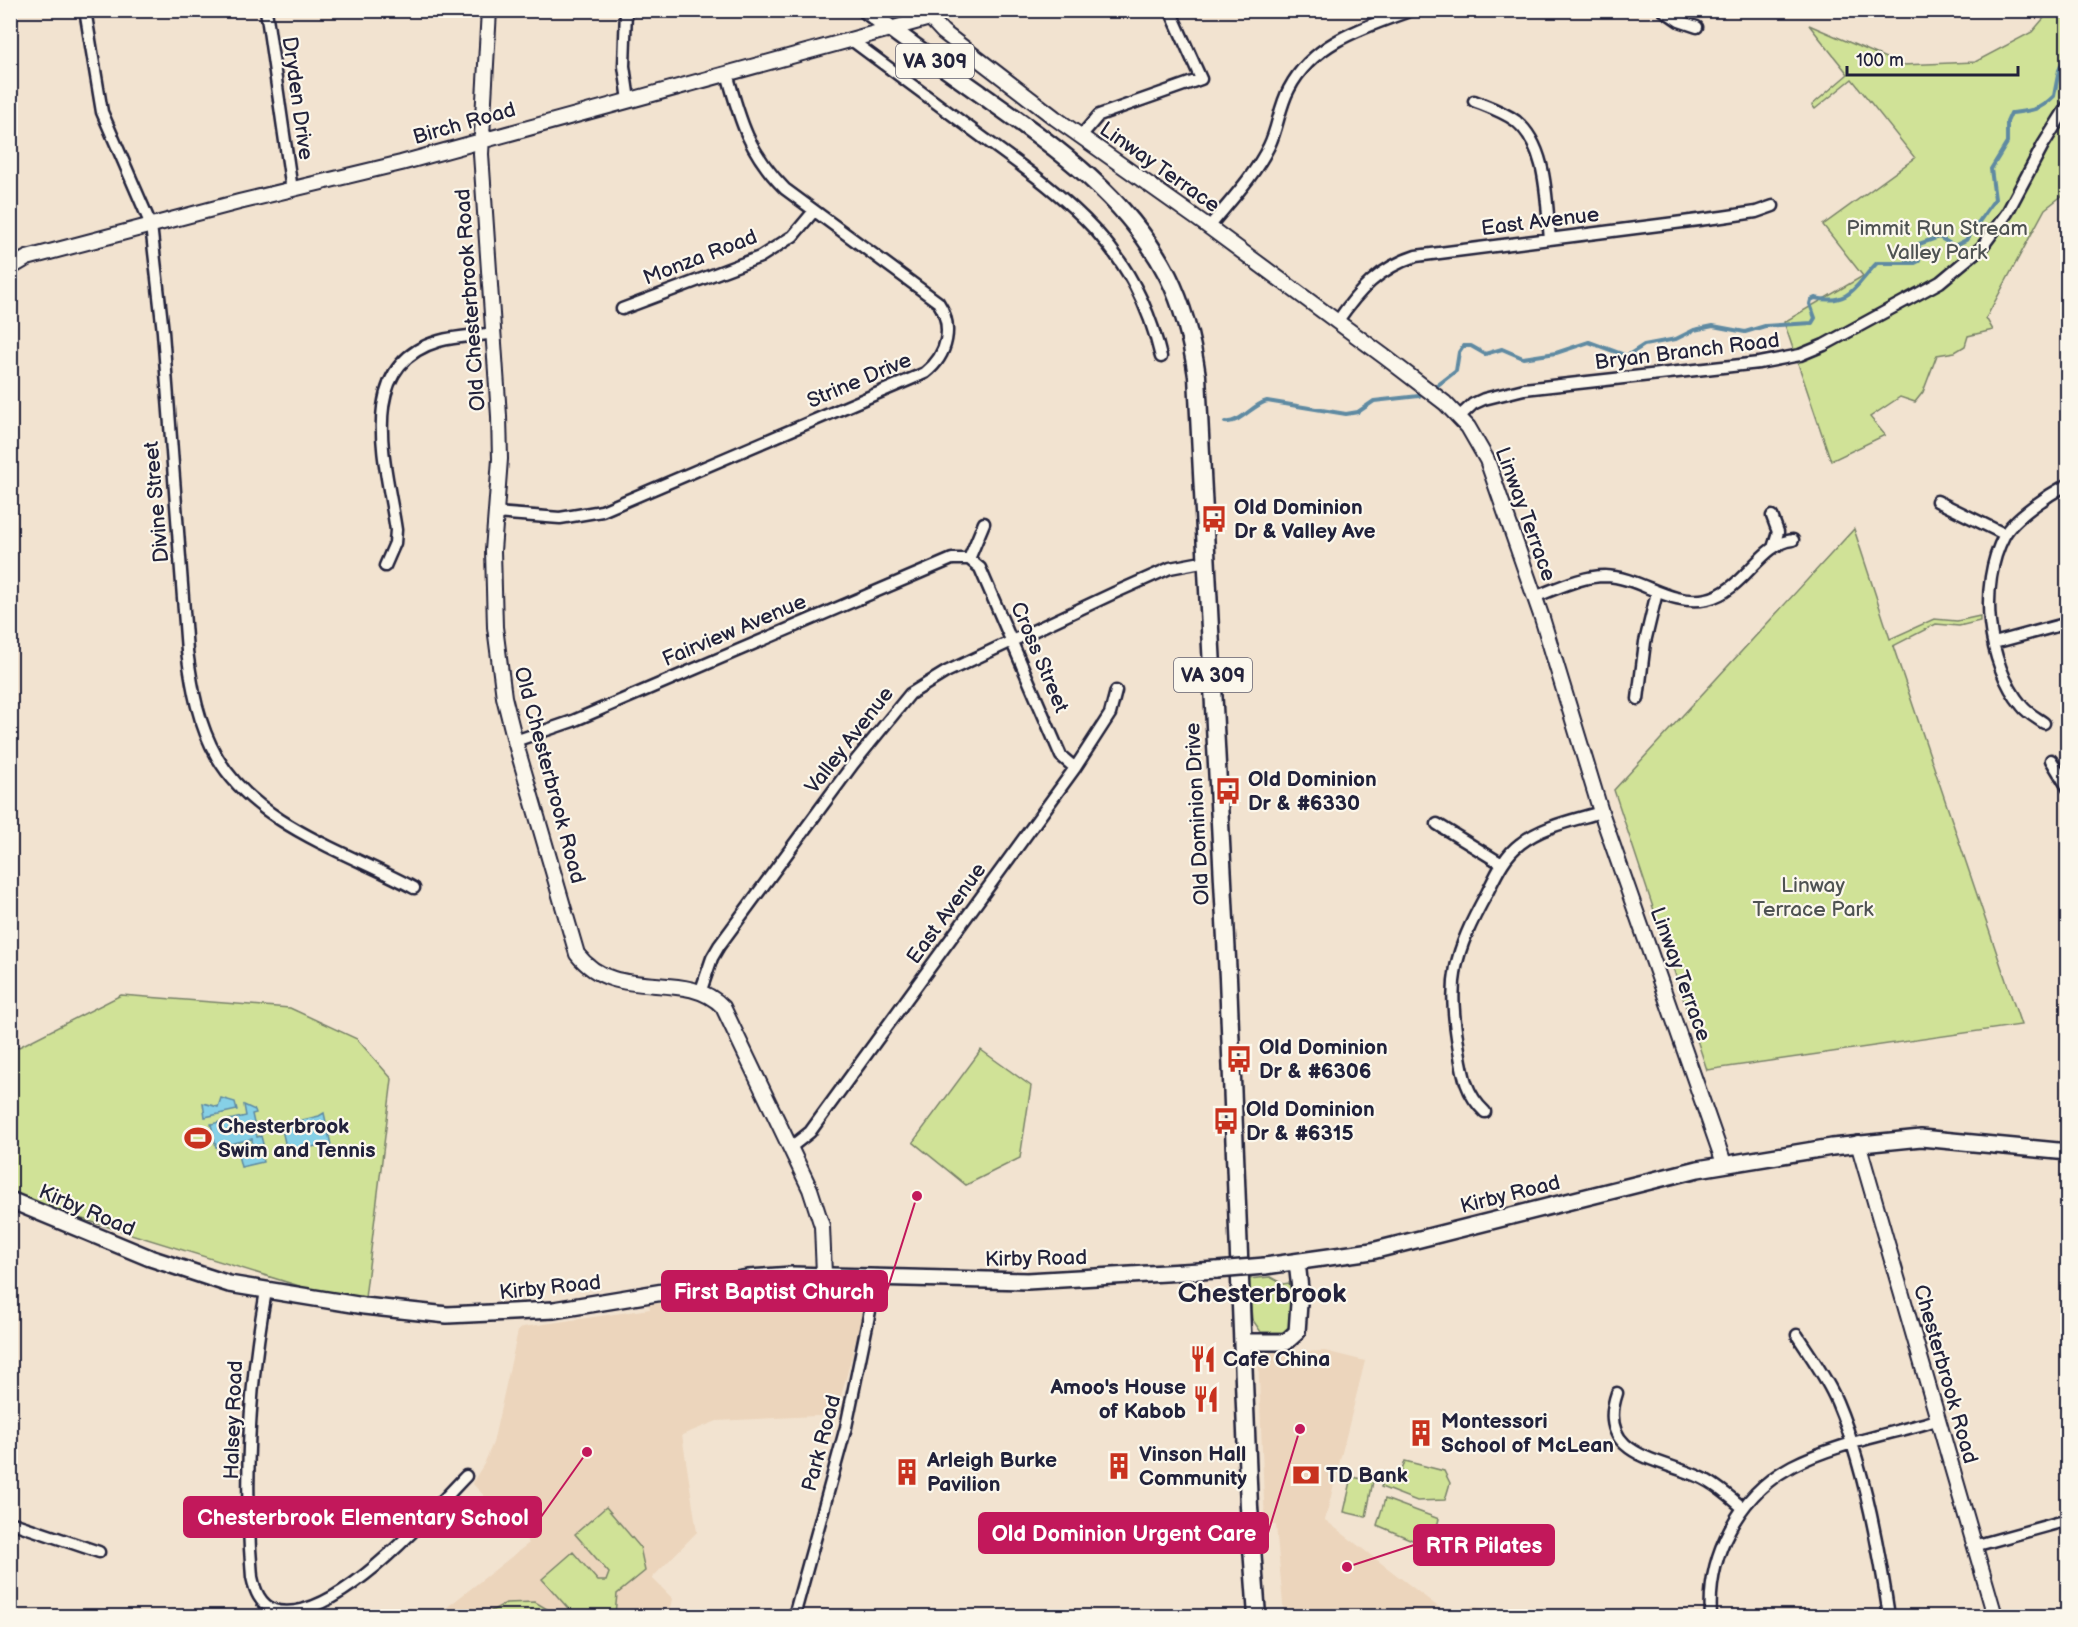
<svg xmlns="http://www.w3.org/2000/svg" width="2078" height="1627" font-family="'Balsamiq Sans',sans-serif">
  <rect width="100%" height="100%" fill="#f2e3d0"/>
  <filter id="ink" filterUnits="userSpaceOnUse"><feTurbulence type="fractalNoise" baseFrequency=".0167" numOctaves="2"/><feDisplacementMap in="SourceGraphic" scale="12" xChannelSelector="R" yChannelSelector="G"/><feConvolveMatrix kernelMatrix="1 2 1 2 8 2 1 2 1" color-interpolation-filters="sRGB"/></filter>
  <g filter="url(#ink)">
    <!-- built -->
    <path fill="#ecd5bc" d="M784,1277L858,1280L869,1292L836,1415L717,1421L682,1435L697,1532L652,1578L673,1599L669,1616H436L529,1543L472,1483L484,1464L493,1443L518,1331L523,1327L650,1309L648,1298Z
      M1325,1351L1365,1361L1325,1520L1450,1616H1284L1276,1525H1265L1258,1353Z
      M1472,1606L1512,1616H1466Z"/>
    <!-- green -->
    <path fill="#d0e297" stroke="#798269" stroke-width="1.5" d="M2050,11H2067V192L2045,209L1986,318L1993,330L1968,336L1965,346L1955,352L1937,355L1923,392L1915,402L1900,397L1870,417L1885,435L1831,461L1784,322L1863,276L1823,225L1915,158L1852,79L1815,109L1812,105L1848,74L1809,25L1902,65L1975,62L2032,32Z
      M1854,529L1890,639L1934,619L1957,621L1980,616V621L1959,626L1936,624L1893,646L2021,1025L1707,1070L1614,790Z
      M121,995L290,1008L357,1039L392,1079L364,1306L11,1197V1051Z
      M981,1050L1031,1086L1020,1158L966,1185L913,1142Z
      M1270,1277L1283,1284L1289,1283L1292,1293L1290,1329L1286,1332H1261L1252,1319L1248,1279Z
      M1405,1461L1444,1471L1450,1483L1445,1500L1417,1501L1381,1487L1384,1477L1399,1480Z
      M1352,1477L1373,1481L1366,1517L1344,1512Z
      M1385,1499L1439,1519L1431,1548L1377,1525Z
      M606,1507L640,1547L645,1571L617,1594L615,1614L644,1610L654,1616H575L542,1579L573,1552L598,1581H606L609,1573L575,1534Z
      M535,1602L559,1616H482L506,1603Z"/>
    <!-- water -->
    <path fill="#86d0e6" stroke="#5e8aa2" stroke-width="1.5" d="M221,1098L235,1102L237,1110L205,1117L203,1103L218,1107Z
      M244,1105L255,1110L256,1113L252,1114L257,1137L261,1136L263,1144L259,1145L263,1162L241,1167L237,1151L253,1147L252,1139L216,1147L211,1124L246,1116Z
      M324,1113L331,1145L327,1146L326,1144L287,1152L281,1125L319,1116Z"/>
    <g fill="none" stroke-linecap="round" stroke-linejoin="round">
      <!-- stream -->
      <path stroke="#5e8aa2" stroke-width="4" d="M1438,385L1456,371L1459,352L1463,346H1471L1485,354L1502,349L1523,358L1556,353L1589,342L1627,356L1644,345L1676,339L1694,330L1713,326L1745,332L1765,326L1812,323L1815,318L1810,304L1811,300L1815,298C1851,306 1856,284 1877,263H1915L1919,261V244L1939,237L1954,246L1966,240L1995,199L1991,169L2007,143V122L2011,113C2030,111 2039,111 2054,96L2059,70L2068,51
        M1225,422C1240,424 1252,405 1267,401L1346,414L1358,412L1374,401L1419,396"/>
      <defs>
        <path id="minor" d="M85,10L102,112L151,225L163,332L187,651C192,688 198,724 217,757C257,826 348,852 414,888
          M266,10L292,190
          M626,10L624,66L629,100
          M927,10L930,18L936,10
          M1663,10L1679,21L1697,27
          M850,39C894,72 938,104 982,137C1069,200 1135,246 1161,357
          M1474,101C1489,107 1504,112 1516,121C1548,147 1546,202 1550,239
          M1081,136L1099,115L1201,79L1170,10
          M1209,227C1230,201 1255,175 1269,146C1278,128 1279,107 1289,89C1313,42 1365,27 1412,10
          M622,309L760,257L793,236L814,211
          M1337,322C1359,290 1379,268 1416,256L1722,217L1756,212L1773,206
          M1459,417L1473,404L1484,399L1524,389L1759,363L1800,355L1824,345L1940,282L1982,247L2007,213L2043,145L2068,105
          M1937,501L2004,534
          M496,513L560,518L602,511L925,373C948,355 954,326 938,302L785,189C749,153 740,121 727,73
          M1772,516L1778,532L1773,548
          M969,559L984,523
          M385,566L395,543L396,530C387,467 353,366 439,341C457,336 476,336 494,333
          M1534,597C1556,589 1582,576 1605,576C1641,577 1670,607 1707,599C1744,591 1760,543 1793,540
          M1994,643L2068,623
          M1638,699L1645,642L1657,592
          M2044,723C2037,718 2027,713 2022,706C1987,664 1978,585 2004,536C2013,518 2050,494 2068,484
          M515,741L573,721L952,559H969L980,568L1061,756L1075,768
          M2051,760L2068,788
          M1437,824L1502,864
          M700,993L712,958L719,946L853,764L910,694L946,672L1114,593L1170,568L1207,561
          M1485,1112C1466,1094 1463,1075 1459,1050C1447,980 1453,955 1487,893C1496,875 1504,856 1520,844C1542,826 1575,820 1601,812
          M791,1147L810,1132L1075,768L1110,714L1116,691
          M266,1291C249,1385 244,1482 252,1577C255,1591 260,1604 274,1610C333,1627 428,1515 466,1476
          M1797,1335C1811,1357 1827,1378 1837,1402C1864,1466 1879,1548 1889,1616
          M1617,1393C1595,1457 1662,1459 1702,1478C1717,1485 1730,1497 1743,1508
          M10,1522L99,1552
          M1974,1546L2068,1520
          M794,1616L846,1427L877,1277
          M1711,1616C1707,1556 1738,1495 1792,1466C1834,1444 1891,1434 1937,1420"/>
        <path id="tertiary" d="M489,10L481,154L499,416L500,459L493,551L495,627L504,697L515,741L577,954C616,1005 685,967 723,1007L810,1189L822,1226L824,1274
          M10,268L27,258L239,202L401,163L930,18L943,32L1055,118L1209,227L1385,357L1445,403L1468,427L1487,460L1542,618L1601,812L1724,1163
          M1858,1143L1995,1616"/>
        <path id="secondary" d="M10,1200L150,1258L229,1284L364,1306L447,1315L554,1310L748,1278L792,1275L1027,1281L1217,1270
          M1265,1266L1372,1251L1698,1169L1832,1147L1921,1138L2068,1152
          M1244,1342H1286L1297,1332L1300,1289L1297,1262"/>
        <path id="primary" d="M866,10C906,41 947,70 988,99C1057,148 1128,198 1168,276C1184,308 1192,341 1197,376L1228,978L1249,1507L1257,1616"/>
      </defs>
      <!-- minor casing -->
      <use href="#minor" stroke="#22223b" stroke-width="15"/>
      <!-- tertiary casing -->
      <use href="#tertiary" stroke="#22223b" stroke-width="18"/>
      <!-- secondary casing -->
      <use href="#secondary" stroke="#22223b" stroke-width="20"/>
      <!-- primary casing -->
      <use href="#primary" stroke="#22223b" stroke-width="21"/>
      <!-- minor -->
      <use href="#minor" stroke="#fbf7ec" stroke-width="10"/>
      <!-- tertiary -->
      <use href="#tertiary" stroke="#fbf7ec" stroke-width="14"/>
      <!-- secondary -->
      <use href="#secondary" stroke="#fbf7ec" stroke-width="15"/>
      <!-- primary -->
      <use href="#primary" stroke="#fbf7ec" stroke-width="16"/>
      <defs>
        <path id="secondary-bridge" d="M1217,1270L1265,1266"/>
      </defs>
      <!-- secondary-bridge casing -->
      <use href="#secondary-bridge" stroke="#22223b" stroke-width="20" stroke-linecap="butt"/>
      <!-- secondary-bridge -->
      <use href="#secondary-bridge" stroke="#fbf7ec" stroke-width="15"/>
    </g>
  </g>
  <!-- icons -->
  <defs>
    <symbol id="bus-bare" viewBox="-9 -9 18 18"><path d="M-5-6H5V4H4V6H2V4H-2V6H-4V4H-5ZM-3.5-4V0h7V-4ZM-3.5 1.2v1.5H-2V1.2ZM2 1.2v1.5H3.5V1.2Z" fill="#c8321e" stroke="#fbf7ec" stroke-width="2.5" paint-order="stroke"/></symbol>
    <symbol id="stadium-bare" viewBox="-9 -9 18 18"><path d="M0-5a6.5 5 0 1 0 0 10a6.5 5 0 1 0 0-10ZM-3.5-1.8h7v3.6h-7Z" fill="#c8321e" stroke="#fbf7ec" stroke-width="2.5" paint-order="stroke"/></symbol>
    <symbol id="restaurant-bare" viewBox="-9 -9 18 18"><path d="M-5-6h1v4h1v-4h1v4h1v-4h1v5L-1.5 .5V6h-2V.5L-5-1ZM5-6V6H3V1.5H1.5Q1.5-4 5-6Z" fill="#c8321e" stroke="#fbf7ec" stroke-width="2.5" paint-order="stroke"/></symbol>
    <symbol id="building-bare" viewBox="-9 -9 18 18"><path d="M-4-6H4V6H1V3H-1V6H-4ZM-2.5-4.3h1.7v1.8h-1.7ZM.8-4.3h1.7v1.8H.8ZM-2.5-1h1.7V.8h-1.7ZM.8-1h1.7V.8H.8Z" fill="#c8321e" stroke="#fbf7ec" stroke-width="2.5" paint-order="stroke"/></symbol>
    <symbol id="bank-bare" viewBox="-9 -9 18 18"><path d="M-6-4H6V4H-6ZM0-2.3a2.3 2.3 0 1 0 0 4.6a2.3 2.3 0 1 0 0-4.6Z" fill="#c8321e" stroke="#fbf7ec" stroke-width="2.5" paint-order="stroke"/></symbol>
  </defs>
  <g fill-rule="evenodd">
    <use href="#bus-bare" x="1195" y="500" width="38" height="38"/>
    <use href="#bus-bare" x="1209" y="772" width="38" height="38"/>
    <use href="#bus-bare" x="1220" y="1040" width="38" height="38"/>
    <use href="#bus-bare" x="1207" y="1102" width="38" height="38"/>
    <use href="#stadium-bare" x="179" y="1119" width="38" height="38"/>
    <use href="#restaurant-bare" x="1184" y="1340" width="38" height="38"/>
    <use href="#restaurant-bare" x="1187" y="1380" width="38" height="38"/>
    <use href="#building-bare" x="1402" y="1414" width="38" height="38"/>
    <use href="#building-bare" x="1100" y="1447" width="38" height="38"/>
    <use href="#building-bare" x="888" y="1453" width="38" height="38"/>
    <use href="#bank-bare" x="1287" y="1456" width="38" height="38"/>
  </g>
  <g text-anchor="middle" stroke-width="4.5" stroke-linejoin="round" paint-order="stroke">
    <!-- shield labels -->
    <g fill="#fbf7ec" stroke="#636270" stroke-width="1.5">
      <rect x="896" y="44" width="78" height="34" rx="4.5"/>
      <rect x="1174" y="658" width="78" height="34" rx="4.5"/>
    </g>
    <g font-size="20" font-weight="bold" fill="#22223b">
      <text x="935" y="68">VA 309</text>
      <text x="1213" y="682">VA 309</text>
    </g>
    <!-- street labels -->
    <g font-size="21" fill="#22223b" stroke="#fbf7ec">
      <text transform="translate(298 98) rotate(82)" y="7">Dryden Drive</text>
      <text transform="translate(464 123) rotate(-16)" y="7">Birch Road</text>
      <text transform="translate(1160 167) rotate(35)" y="7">Linway Terrace</text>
      <text transform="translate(1540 221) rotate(-7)" y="7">East Avenue</text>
      <text transform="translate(700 257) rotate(-21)" y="7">Monza Road</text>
      <text transform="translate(470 300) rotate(-94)" y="7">Old Chesterbrook Road</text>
      <text transform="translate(1687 351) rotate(-7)" y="7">Bryan Branch Road</text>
      <text transform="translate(859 380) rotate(-23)" y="7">Strine Drive</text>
      <text transform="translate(156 502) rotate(-95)" y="7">Divine Street</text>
      <text transform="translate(1526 514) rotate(70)" y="7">Linway Terrace</text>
      <text transform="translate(734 630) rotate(-23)" y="7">Fairview Avenue</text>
      <text transform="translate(1040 657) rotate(67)" y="7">Cross Street</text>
      <text transform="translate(849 740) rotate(-52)" y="7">Valley Avenue</text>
      <text transform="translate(550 775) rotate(75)" y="7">Old Chesterbrook Road</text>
      <text transform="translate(1197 814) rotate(-93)" y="7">Old Dominion Drive</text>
      <text transform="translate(946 913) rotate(-54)" y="7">East Avenue</text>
      <text transform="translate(1681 974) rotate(70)" y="7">Linway Terrace</text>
      <text transform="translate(1510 1194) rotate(-14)" y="7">Kirby Road</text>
      <text transform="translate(87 1210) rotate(23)" y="7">Kirby Road</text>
      <text transform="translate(1036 1258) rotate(-1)" y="7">Kirby Road</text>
      <text transform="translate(550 1287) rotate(-6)" y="7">Kirby Road</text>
      <text transform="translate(1946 1374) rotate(74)" y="7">Chesterbrook Road</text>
      <text transform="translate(233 1420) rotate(-88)" y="7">Halsey Road</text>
      <text transform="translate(821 1443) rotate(-75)" y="7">Park Road</text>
    </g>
    <!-- park labels -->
    <g font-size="21" fill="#4e5252" stroke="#fbf7ec">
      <text x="1937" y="235">Pimmit Run Stream<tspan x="1937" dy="24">Valley Park</tspan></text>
      <text x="1813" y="892">Linway<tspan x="1813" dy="24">Terrace Park</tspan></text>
    </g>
    <!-- poi labels -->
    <g font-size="21" font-weight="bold" fill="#22223b" stroke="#fbf7ec" text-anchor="start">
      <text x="1234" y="514">Old Dominion<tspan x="1234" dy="24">Dr &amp; Valley Ave</tspan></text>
      <text x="1248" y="786">Old Dominion<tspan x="1248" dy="24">Dr &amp; #6330</tspan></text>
      <text x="1259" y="1054">Old Dominion<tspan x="1259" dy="24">Dr &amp; #6306</tspan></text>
      <text x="1246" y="1116">Old Dominion<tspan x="1246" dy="24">Dr &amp; #6315</tspan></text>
      <text x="218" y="1133">Chesterbrook<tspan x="218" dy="24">Swim and Tennis</tspan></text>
      <text x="1223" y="1366">Cafe China</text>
      <text x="1186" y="1394" text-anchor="end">Amoo's House<tspan x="1186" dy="24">of Kabob</tspan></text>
      <text x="1441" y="1428">Montessori<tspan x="1441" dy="24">School of McLean</tspan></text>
      <text x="1139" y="1461">Vinson Hall<tspan x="1139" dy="24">Community</tspan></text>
      <text x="927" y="1467">Arleigh Burke<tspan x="927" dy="24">Pavilion</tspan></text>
      <text x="1326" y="1482">TD Bank</text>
    </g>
    <!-- district labels -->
    <g font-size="27" font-weight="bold" fill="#22223b" stroke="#fbf7ec">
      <text x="1262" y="1302">Chesterbrook</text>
    </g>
  </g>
  <!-- callouts -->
  <path fill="none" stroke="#c2185b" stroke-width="2" d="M917 1196L887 1291M587 1452L541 1517M1300 1429L1268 1533M1347 1567L1414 1545"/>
  <g fill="#c2185b" stroke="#fbf7ec" stroke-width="2">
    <circle cx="917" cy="1196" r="6"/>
    <circle cx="587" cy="1452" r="6"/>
    <circle cx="1300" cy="1429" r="6"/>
    <circle cx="1347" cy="1567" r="6"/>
  </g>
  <g fill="#c2185b" stroke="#c2185b" stroke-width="2">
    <rect x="662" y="1271" width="225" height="40" rx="6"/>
    <rect x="184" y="1497" width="357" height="40" rx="6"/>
    <rect x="979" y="1513" width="289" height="40" rx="6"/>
    <rect x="1414" y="1525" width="140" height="40" rx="6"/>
  </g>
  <g font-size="22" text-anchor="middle" font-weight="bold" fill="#fff">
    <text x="774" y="1299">First Baptist Church</text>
    <text x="363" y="1525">Chesterbrook Elementary School</text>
    <text x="1124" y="1541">Old Dominion Urgent Care</text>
    <text x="1484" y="1553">RTR Pilates</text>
  </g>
  <!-- margin -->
  <rect width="2078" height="1627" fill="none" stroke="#fbf7ec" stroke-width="36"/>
  <rect x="18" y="18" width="2042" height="1591" fill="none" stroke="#22223b" stroke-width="2" filter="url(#ink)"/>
  <!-- scale -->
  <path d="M1847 66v9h171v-9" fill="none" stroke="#22223b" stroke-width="3"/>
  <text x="1856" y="66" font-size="18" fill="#22223b" stroke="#fbf7ec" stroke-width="4.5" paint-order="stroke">100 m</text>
</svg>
